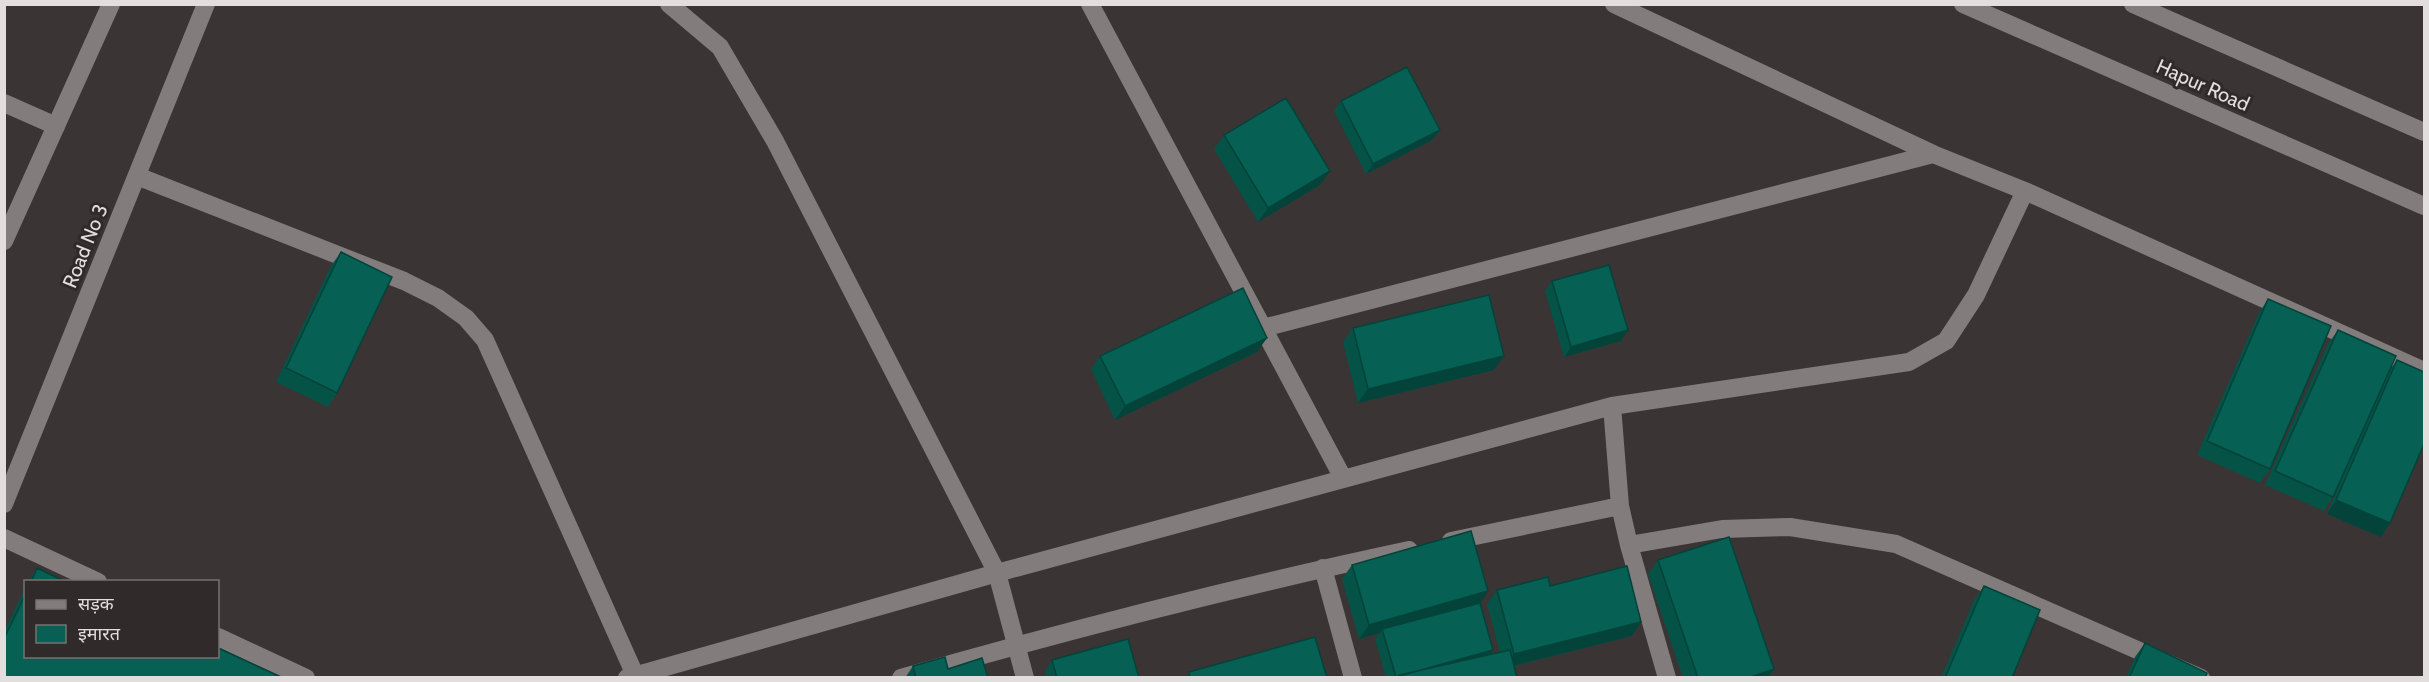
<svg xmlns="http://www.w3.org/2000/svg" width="2429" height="682" font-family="Cabin,'Noto Sans Devanagari',sans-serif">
  <rect width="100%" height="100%" fill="#3a3534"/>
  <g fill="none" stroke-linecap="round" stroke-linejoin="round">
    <!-- street -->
    <path stroke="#827c7c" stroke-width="18" d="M669,4L720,47L775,141L997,573L1025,678
      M1090,4L1343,478
      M1614,4L1933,154L2025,191
      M4,103L56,126
      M137,176L404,281L438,298L466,318L485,340L635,675
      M1263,328L1933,154
      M4,538L98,582
      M1451,541L1620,506
      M1629,545L1620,506L1612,406L1909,362L1946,341L1976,295L2025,191L2424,371
      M1323,568L1353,678
      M218,637L306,678
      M627,678L997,573L1612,406
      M901,678C1069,630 1239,586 1409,550
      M1667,678L1629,545L1722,529L1790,527L1896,544L2201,678"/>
    <!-- secondary -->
    <path stroke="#827c7c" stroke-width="18" d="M1963,4L2424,206
      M2133,4L2424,132
      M4,241L111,4
      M4,504L206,4"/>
  </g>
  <!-- wall -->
  <path fill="#055347" d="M1341,101L1440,130L1432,140L1366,174L1334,111Z
    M1224,135L1320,185L1258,222L1214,149Z
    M341,252L337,393L328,407L276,382L331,266Z
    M1552,281L1628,330L1621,341L1564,357L1545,291Z
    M2268,299L2270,469L2260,483L2197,455L2259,313Z
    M1353,328L1494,370L1358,403L1343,342Z
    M2338,330L2389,371L2397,360L2390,523L2381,537L2327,514L2356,446L2333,497L2324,511L2265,485L2328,344Z
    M1257,352L1115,420L1091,369L1100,356Z
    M1658,560L1774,669L1768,678H1683L1648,574Z
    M1352,565L1480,603L1490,654L1500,652L1487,604L1497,590L1550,586L1632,636L1514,666L1517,678H1386L1375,639L1380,633L1359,639L1342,579Z
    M37,568L66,582H28Z
    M26,586V657L4,678V632Z
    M1984,586L2012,678H1941L1974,600Z
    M2145,643L2205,678H2126L2135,657Z
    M1052,660L1139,678H1047L1045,671Z
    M913,666L948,669L988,678H905Z"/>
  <!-- shaded-wall -->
  <path fill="#04433a" d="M1440,130L1432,140L1366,174L1373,164Z
    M1330,171L1320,185L1258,222L1268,208Z
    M1628,330L1621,341L1564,357L1571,347Z
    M1267,338L1257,352L1115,420L1125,406Z
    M1504,356L1494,370L1358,403L1368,389Z
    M2336,500L2390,523L2381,537L2327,514Z
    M1488,591L1479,605L1382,629L1380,633L1359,639L1369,625Z
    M1641,622L1632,636L1504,668L1514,654Z
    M1493,650L1486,660L1399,676Z
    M1774,669L1768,678H1748Z"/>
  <!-- building -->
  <path fill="#066053" stroke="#04433a" stroke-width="1.5" d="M1407,67L1440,130L1373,164L1341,101Z
    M1286,98L1330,171L1268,208L1224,135Z
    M341,252L392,277L337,393L286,368Z
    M1609,265L1628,330L1571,347L1552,281Z
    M1243,288L1267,338L1125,406L1100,356Z
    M1489,295L1504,356L1368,389L1353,328Z
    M2268,299L2331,326L2270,469L2207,441Z
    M2338,330L2396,356L2333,497L2275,471Z
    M2397,360L2424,372V444L2390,523L2336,500Z
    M1471,531L1488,591L1369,625L1352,565Z
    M1729,537L1774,669L1748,678H1698L1658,560Z
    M1627,566L1641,622L1514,654L1497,590L1548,577L1550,586Z
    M37,568L66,582H31Z
    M1984,586L2040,610L2012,678H1945Z
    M26,593V657H218V648L283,678H4V639Z
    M1480,603L1493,650L1396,677L1382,629Z
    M1315,637L1327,678H1190L1189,672Z
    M1128,639L1139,678H1057L1052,660Z
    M2145,643L2207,673L2205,678H2129Z
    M1510,650L1517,678H1400L1399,675Z
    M945,657L948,669L982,658L988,678H916L913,666Z"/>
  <g text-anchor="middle" stroke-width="6" stroke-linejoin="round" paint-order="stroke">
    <!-- street labels -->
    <g font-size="20" fill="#e2dede" stroke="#302b2a">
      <text transform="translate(2203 85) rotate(24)" y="7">Hapur Road</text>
      <text transform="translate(85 246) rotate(-68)" y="7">Road No 3</text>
    </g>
  </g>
  <!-- border -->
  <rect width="2429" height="682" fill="none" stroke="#e2dede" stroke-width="12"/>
  <!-- legend -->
  <rect x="24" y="580" width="195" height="78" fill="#302b2a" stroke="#777372" stroke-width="1.5"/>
  <rect x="36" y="600" width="30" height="9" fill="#827c7c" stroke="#777372" stroke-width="1.5"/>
  <text x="78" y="610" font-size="18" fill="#e2dede">सड़क</text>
  <rect x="36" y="625" width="30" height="18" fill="#066053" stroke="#777372" stroke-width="1.5"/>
  <text x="78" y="640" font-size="18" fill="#e2dede">इमारत</text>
</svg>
